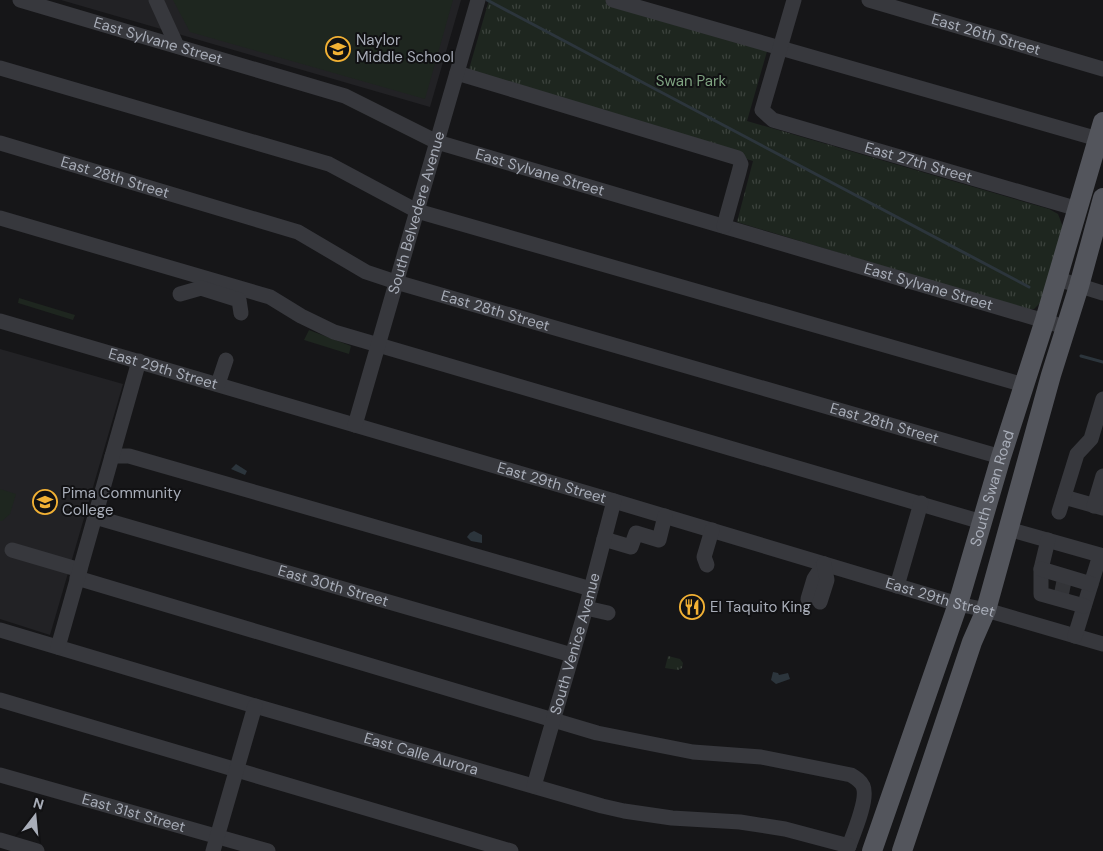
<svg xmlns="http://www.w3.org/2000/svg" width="1103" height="851" font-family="'DM Sans',sans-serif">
  <defs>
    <pattern id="park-tufts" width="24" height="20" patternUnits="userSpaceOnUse" patternTransform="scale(1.25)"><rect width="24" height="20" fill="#1e261f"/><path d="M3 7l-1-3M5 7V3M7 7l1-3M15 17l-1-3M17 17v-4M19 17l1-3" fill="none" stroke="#3c433d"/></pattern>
  </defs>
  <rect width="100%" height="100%" fill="#161618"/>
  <!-- built -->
  <path fill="#222225" d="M61,0H461L430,107Z
    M0,349L123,384L50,635L0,619Z"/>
  <!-- grass -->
  <path fill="#1e261f" d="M173,0H453L425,99L190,32Z
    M19,298L75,315L73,320L18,303Z
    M309,330L351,346L349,354L304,340Z
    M0,489L16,494L10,514L2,521H0Z"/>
  <!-- park -->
  <path fill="url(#park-tufts)" d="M489,0H623L770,41L747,121L1049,209L1058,214L1063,227L1042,301L1034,309H1025L737,222L753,161L467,76Z
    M668,656L680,659L683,663L682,668L678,670L665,668Z"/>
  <!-- water -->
  <path fill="#2c353c" d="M236,464L247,471L245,475L231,469Z
    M474,531L482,535V543L471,541L467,537L470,533Z
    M773,672L778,673L779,675L788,673L790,679L776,684L771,680Z"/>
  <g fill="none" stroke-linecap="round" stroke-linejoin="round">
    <!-- stream -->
    <path stroke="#2c353c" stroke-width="3" d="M487,0L1029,287
      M1081,356L1103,362"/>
    <!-- minor-tunnel -->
    <path stroke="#333438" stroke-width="15" stroke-dasharray="15 8" stroke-linecap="butt" d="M1055,588L1070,591"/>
    <!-- minor -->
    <g stroke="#37383d" stroke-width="15">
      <path id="s1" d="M20,0L345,96L437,142L1055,324"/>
      <path d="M156,0L177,46"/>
      <path d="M613,0L1098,139"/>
      <path id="s2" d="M794,0L762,110L773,120L1078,209"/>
      <path id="s3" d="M869,0L1103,69"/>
      <path d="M0,68L329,164L417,211L1024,385"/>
      <path d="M457,73L738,158L741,164L739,172L724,226"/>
      <path id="s4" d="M0,143L298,232L366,272L396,282L1001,457"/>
      <path d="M0,218L270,297L301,316L334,332L982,522"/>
      <path d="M1058,279L1103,293"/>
      <path d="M180,294L201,288L239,300L241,313"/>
      <path id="s5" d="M0,321L614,501L958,604L986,610L1103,644"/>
      <path d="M218,384L226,360"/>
      <path id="s6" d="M355,425L478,0"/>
      <path d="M112,456H129L591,589"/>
      <path d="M1064,497L1103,508"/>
      <path d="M1094,506L1103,476"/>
      <path d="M1059,512L1077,454L1091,439L1103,399"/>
      <path id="s7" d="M95,517L572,655"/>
      <path d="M1008,529L1100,555L1075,636"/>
      <path d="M604,539L631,547L636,533L659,540L665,516"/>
      <path d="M1048,540L1041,569V594L1084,606"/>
      <path d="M12,550L80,570"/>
      <path d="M707,565L704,557L712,530"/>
      <path d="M1041,569L1091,584"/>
      <path d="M77,578L597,733L693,752L761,757L851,775C856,778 861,781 863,786C869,799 852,837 847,851"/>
      <path d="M897,586L921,503"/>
      <path d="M808,599L814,579L824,564"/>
      <path d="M820,602L827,580L824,564"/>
      <path d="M586,608L608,613"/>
      <path id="s8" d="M0,630L255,706L602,806L624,811L672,818L740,822L785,829L849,846"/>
      <path d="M58,647L139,361"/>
      <path d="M0,700L511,851"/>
      <path id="s9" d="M0,775L268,851"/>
      <path id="s10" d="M534,786L586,608L614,501"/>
      <path d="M0,840L37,851"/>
      <path d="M213,851L255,706"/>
    </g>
    <!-- major -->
    <g stroke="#53555c" stroke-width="20">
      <path id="s11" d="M872,851L958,604L1001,457L1045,320L1103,122"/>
      <path d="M902,851L972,642L986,610L1051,375L1079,286L1103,198"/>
    </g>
  </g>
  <!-- icons -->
  <defs>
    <symbol id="school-ring" viewBox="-11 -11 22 22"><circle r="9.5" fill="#111113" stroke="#f2b134" stroke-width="1.5"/><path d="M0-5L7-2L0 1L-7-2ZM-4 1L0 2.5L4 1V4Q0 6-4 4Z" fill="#f2b134"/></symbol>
    <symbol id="university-ring" viewBox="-11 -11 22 22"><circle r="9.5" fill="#111113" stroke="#f2b134" stroke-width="1.5"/><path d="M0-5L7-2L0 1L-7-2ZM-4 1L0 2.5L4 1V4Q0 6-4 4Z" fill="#f2b134"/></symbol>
    <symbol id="restaurant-ring" viewBox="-11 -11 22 22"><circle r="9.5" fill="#111113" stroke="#f2b134" stroke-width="1.5"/><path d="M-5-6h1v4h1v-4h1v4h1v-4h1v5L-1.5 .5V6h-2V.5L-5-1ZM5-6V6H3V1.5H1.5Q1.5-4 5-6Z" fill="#f2b134"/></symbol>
  </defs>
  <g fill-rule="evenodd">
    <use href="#school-ring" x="324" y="35" width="28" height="28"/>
    <use href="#university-ring" x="31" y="488" width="28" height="28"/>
    <use href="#restaurant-ring" x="678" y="593" width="28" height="28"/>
  </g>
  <g text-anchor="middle" stroke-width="4" stroke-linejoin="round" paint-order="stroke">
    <!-- street labels -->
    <g font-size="15" fill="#a8adb8" stroke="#111113">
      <text dy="5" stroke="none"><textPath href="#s3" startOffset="122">East 26th Street</textPath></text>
      <text dy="5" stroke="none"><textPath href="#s1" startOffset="144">East Sylvane Street</textPath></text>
      <text dy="5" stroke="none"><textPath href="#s2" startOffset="281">East 27th Street</textPath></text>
      <text dy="5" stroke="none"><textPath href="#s1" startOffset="549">East Sylvane Street</textPath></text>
      <text dy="5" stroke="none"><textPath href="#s4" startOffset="120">East 28th Street</textPath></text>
      <text dy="5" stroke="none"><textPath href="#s6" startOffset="221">South Belvedere Avenue</textPath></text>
      <text dy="5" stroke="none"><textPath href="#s1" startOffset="954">East Sylvane Street</textPath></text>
      <text dy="5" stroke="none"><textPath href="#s4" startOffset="525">East 28th Street</textPath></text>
      <text dy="5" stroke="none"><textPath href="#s5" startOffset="170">East 29th Street</textPath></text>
      <text dy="5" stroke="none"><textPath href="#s4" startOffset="930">East 28th Street</textPath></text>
      <text dy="5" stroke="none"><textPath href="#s5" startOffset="575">East 29th Street</textPath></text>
      <text dy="5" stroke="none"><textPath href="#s11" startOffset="382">South Swan Road</textPath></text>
      <text dy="5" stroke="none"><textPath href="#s7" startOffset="248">East 30th Street</textPath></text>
      <text dy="5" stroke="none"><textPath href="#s5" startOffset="980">East 29th Street</textPath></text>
      <text dy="5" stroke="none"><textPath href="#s10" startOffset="148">South Venice Avenue</textPath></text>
      <text dy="5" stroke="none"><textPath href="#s8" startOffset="439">East Calle Aurora</textPath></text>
      <text dy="5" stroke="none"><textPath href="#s9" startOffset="139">East 31st Street</textPath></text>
    </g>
    <!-- poi labels -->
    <g font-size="15" fill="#a8adb8" stroke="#111113" text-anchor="start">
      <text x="356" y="45">Naylor<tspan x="356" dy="17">Middle School</tspan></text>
      <text x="62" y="498">Pima Community<tspan x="62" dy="17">College</tspan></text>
      <text x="710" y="612">El Taquito King</text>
    </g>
    <!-- park labels -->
    <g font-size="15" fill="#7fa381" stroke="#111113">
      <text x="691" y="86">Swan Park</text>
    </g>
  </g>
  <!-- north arrow -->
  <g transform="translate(35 816) rotate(16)" stroke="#111113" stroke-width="4" paint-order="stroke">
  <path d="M0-4L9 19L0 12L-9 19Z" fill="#a8adb8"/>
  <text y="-8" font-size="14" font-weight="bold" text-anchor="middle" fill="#a8adb8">N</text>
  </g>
</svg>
